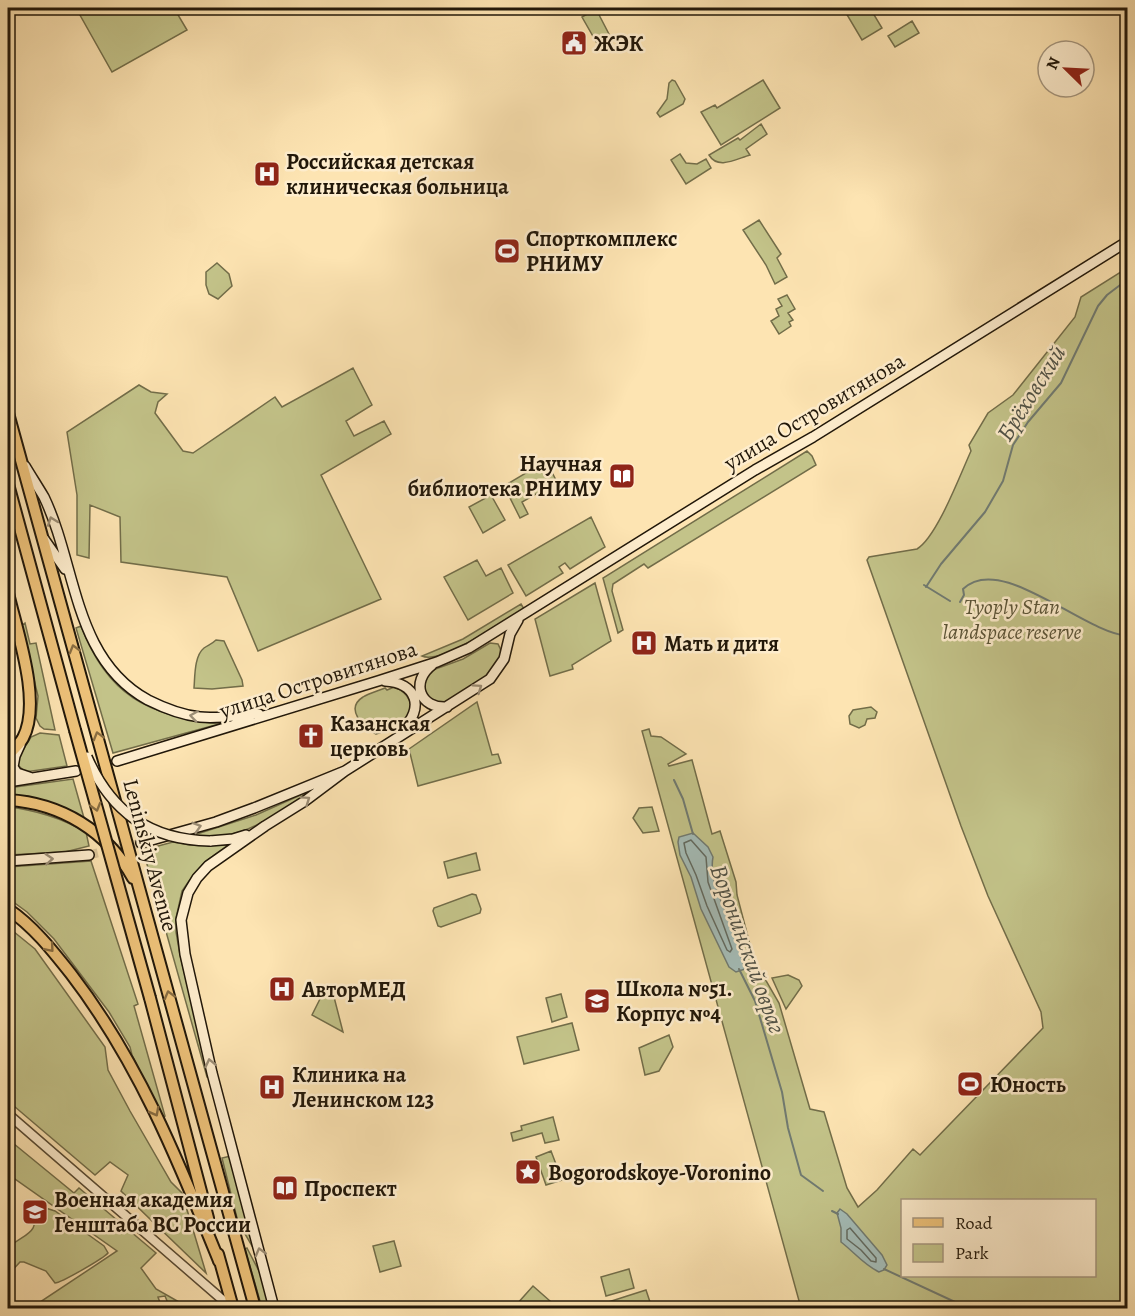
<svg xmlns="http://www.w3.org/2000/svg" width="1135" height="1316" font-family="Alegreya,serif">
  <rect width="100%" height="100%" fill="#fde4b2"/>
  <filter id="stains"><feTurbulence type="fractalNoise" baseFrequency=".00333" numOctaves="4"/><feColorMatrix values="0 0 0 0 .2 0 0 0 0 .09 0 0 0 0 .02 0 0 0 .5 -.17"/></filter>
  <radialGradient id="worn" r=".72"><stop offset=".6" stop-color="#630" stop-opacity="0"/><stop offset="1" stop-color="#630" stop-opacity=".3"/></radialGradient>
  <!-- green -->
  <path fill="#c3c389" stroke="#726d49" stroke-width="1.5" fill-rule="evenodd" d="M76,8H174L187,30L112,72Z
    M843,8H870L882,28L862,40Z
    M596,9L611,38L598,45L582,17Z
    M912,21L919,33L895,47L888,36Z
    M672,80L675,81L685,99L683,104L660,117L657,113L667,99L669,83Z
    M763,80L780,108L721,145L701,112L715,105L717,108Z
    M761,124L767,134L746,149L750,155C736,159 718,170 709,155L738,138L740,140Z
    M680,154L686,163L697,164L706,159L711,168L686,184L671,160Z
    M759,220L781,254L777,258L787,277L775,284L766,265L743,230Z
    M217,263L229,274L232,286L218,299L209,294L206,285V272Z
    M1127,268V1308H801L642,731L649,729L651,736L661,737L686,754L668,764L669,766L692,760L712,834L720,831L736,882L737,895L754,960L779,1003L810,1109L824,1112L847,1188L858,1207L877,1190L913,1149L920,1155L1043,1028L1041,1012L988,896L961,826L867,560L869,557L917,549C937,537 960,475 971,451L969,445L988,413L1013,395L1075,317L1081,297ZM902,1200H1094V1276H902Z
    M787,295L795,309L788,313L793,320L789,322L791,326L779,334L771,321L779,316L776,309L782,306L778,299Z
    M353,368L372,405L346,421L354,436L384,421L391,434L321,475L381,599L258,651L227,577L121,562L120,517L90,505L89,558L77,555V495L67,432L139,385L151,392L167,394L158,402L155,413L183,451L193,453L275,397L282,407Z
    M807,451L812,456L816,465L648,568L644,564L613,584L612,591L623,630L618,633L603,578Z
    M546,461L557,482L522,502L528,514L520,518L504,486Z
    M491,495L505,520L483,533L469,507Z
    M591,517L605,547L570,569L565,563L559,567L563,573L526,596L508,565Z
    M477,560L486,576L501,568L513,593L468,620L444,577Z
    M595,583L611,641L572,665L573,669L550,676L535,619Z
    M521,604L524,609C505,620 441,665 422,656L463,639Z
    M25,623L30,644L36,643L55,730L44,729L40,726L36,718L38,696L21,626Z
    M81,626C107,695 148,716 219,724L113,753L76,628Z
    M216,640L224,641L242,680L243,686L212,689L194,688C195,677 194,656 204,648C208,645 212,644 216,640Z
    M490,643L498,644C513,667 461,693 445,702C432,705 428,696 422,687L430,671L463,659Z
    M394,687C408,692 417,706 406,720C403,723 381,733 376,734C364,728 344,709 363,697C369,693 378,691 385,688L387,690Z
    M477,702L492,755L498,754L501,763L418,786L409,749Z
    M871,707L877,712L875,718L867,719L865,725L859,728L850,724L849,716L853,710Z
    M40,733L59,735L67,766L25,772L18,765V758L31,737Z
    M73,779L84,818L54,805L8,793V788Z
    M314,789C288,805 259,830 227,835C216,837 205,836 194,835L256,815Z
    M8,807C36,810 61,818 86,832L89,846L65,852L8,855Z
    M652,807L659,831L643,833L633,818L639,808Z
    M173,842L190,845H228L206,861L189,881L182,891L176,918V932L180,955L210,1077H207L143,850Z
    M476,853L480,870L448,878L444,862Z
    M91,861L138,1004L134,1006L165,1116L163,1117L132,1055L130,1047L109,1012L54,939L27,912L8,898V867Z
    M472,894L476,895L481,909L480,913L441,927L438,926L433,911L434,908Z
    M8,927L35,949L105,1047L108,1070L130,1111L171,1182L182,1193L206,1273L121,1191L128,1175L110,1162L95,1175L8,1101Z
    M788,975L799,980L802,986L786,1009L772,978Z
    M324,991L334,997L343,1032L312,1015Z
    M561,994L567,1017L552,1022L546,998Z
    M572,1023L579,1050L524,1064L517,1037Z
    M669,1035L673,1047L659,1071L645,1075L639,1048Z
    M553,1117L559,1140L545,1143L542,1133L513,1141L511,1133L522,1130L521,1126Z
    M8,1139L74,1193L79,1188L156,1253L141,1268L156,1289L179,1302V1308H170L165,1296L158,1297L162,1308H31L117,1251L8,1174Z
    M551,1151L562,1180L546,1185L536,1157Z
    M231,1156L259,1258L238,1222L222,1158Z
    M36,1205L55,1211L104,1246L108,1253C104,1258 61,1283 55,1283L46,1271L24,1262H20L8,1275V1248C24,1233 41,1235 33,1207Z
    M394,1241L401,1266L380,1272L373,1246Z
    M247,1248L260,1273L271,1308H262L245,1249Z
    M629,1269L634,1288L606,1296L601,1277Z
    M533,1286L550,1301L544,1308H522L517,1304Z
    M646,1290L652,1308H603L602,1304Z"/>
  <!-- water -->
  <path fill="#a4bcb7" stroke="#707a71" stroke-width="1.5" d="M693,833L708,847L713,857C708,883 728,912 736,937C739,948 741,958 745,969L736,972L729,967L701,909L691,877L680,855L678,842L679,837Z
    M840,1209L847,1214L882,1255L887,1265L884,1270L879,1272C864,1265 854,1252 841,1242V1228L837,1213Z"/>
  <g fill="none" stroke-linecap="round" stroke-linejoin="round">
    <!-- shore -->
    <path stroke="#626a60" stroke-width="1.5" d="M691,840L706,857L708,882L732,949L730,952L727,950L707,906L696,875L686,853L684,843Z
      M850,1228L876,1258V1262L871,1261L861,1250L847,1239V1230Z"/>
    <!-- stream -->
    <path stroke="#707a71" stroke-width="2" d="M924,585L950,601
      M926,587L941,564L985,512L1003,481L1013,445L1028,422L1061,383L1098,306L1107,295L1128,279
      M960,602L964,595L963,589C1001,552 1083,633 1128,636
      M674,780L683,799L693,834
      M739,969L755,1001L782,1092L788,1128L801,1175L823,1191
      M832,1211L838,1214
      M884,1269L968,1308"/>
    <!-- secondary-tunnel -->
    <path stroke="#dcc599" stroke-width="9" stroke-dasharray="9 4.5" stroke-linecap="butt" d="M89,855L141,843"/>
    <defs>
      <path id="tertiary" d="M8,1114L232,1308"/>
      <path id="secondary" d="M25,466C31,476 38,487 44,497C77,566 73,659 148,700C164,708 181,715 200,717C219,719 240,715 259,714
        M44,539L65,569
        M432,665C410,682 420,709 447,707
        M385,681C417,683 425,708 402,730
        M20,745L15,756L13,767L17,773L29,777
        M117,761L378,681L437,662L469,648L755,470L813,437L1128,241
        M8,782L76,771
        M210,841L233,839L246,835
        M141,843L216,822L254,808L345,771L490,679L504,659L510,634L518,620
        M8,861L89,855
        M274,1308L212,1073L185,954L181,920L188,893L197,878L208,866L265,826L305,801L345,771"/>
      <path id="primary" d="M8,413L255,1308
        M8,484L75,730
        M8,593C17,632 42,702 23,738C19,745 13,750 8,755
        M8,800C61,803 107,831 133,878
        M8,909C33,926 52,950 71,974C138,1061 178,1160 219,1261
        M150,998L208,1218
        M218,1254L233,1308"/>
    </defs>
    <!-- tertiary casing -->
    <use href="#tertiary" stroke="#584a33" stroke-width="11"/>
    <!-- secondary casing -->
    <use href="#secondary" stroke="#211709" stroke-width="12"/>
    <!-- primary casing -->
    <use href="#primary" stroke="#211709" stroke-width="14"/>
    <!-- tertiary -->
    <use href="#tertiary" stroke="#feedcd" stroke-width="8"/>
    <!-- secondary -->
    <use href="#secondary" stroke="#feedcd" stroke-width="9"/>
    <!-- primary -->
    <use href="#primary" stroke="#eec279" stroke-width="10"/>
    <defs>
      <path id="secondary-bridge" d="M87,757C111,812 150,840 210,841"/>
      <path id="primary-bridge" d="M75,730L150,998"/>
    </defs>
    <!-- secondary-bridge casing -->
    <use href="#secondary-bridge" stroke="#211709" stroke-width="12" stroke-linecap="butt"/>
    <!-- primary-bridge casing -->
    <use href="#primary-bridge" stroke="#211709" stroke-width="14" stroke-linecap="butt"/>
    <!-- secondary-bridge -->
    <use href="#secondary-bridge" stroke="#feedcd" stroke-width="9"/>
    <!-- primary-bridge -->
    <use href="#primary-bridge" stroke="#eec279" stroke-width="10"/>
  </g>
  <!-- one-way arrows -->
  <defs><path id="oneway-chevron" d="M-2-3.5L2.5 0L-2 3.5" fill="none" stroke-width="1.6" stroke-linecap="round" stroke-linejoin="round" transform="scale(1.5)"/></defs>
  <g stroke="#9b8d75">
    <use href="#oneway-chevron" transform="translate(52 521) rotate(-110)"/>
    <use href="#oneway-chevron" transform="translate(478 688) rotate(-35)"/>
    <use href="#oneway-chevron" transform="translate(194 716) rotate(-172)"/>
    <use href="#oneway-chevron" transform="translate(306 800) rotate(-35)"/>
    <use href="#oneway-chevron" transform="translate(197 827) rotate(-17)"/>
    <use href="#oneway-chevron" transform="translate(49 859) rotate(-4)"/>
    <use href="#oneway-chevron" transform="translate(210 1063) rotate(-103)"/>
    <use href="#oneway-chevron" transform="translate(260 1252) rotate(-105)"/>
  </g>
  <g stroke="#886c41">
    <use href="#oneway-chevron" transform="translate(74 649) rotate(-106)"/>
    <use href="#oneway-chevron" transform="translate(98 736) rotate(-106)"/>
    <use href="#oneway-chevron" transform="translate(96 807) rotate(74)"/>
    <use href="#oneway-chevron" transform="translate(50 948) rotate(50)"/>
    <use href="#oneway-chevron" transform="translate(169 995) rotate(-105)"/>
    <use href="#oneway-chevron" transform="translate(155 1112) rotate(62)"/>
  </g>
  <!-- icons -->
  <defs>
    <symbol id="civic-square" viewBox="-11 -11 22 22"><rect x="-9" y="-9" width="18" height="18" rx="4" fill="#8f2418" stroke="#feedcd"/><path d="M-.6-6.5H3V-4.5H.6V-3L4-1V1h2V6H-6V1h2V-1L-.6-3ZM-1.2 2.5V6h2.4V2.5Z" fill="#fff"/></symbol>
    <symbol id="hospital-square" viewBox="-11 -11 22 22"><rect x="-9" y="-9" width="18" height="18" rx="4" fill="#8f2418" stroke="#feedcd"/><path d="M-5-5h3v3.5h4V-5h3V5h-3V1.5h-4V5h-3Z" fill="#fff"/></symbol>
    <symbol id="stadium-square" viewBox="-11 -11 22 22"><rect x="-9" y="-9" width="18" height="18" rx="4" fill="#8f2418" stroke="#feedcd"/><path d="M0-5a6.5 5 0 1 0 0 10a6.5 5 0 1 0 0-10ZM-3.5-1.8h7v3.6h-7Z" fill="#fff"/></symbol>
    <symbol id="library-square" viewBox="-11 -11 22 22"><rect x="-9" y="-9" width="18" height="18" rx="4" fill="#8f2418" stroke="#feedcd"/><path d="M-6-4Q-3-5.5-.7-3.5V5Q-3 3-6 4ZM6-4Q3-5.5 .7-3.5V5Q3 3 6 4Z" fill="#fff"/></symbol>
    <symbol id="church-square" viewBox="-11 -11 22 22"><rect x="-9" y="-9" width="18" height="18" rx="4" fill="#8f2418" stroke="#feedcd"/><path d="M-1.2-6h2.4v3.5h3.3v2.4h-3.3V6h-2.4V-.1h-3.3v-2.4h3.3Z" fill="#fff"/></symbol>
    <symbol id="school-square" viewBox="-11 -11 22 22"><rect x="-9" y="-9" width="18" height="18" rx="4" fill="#8f2418" stroke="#feedcd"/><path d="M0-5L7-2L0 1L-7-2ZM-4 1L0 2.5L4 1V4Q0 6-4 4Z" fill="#fff"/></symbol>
    <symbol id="sight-square" viewBox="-11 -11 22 22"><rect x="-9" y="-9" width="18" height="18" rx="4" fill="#8f2418" stroke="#feedcd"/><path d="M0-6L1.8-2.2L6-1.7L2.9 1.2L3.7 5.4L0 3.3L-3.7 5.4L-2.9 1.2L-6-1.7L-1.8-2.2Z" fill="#fff"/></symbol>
    <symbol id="university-square" viewBox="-11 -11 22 22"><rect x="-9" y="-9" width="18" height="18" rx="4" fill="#8f2418" stroke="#feedcd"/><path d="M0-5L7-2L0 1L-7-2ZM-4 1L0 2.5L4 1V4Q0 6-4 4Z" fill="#fff"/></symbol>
  </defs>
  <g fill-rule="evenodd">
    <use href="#civic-square" x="559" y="28" width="30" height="30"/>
    <use href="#hospital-square" x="252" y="159" width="30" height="30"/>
    <use href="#stadium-square" x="492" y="236" width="30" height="30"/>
    <use href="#library-square" x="607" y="461" width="30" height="30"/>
    <use href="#hospital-square" x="629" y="628" width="30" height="30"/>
    <use href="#church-square" x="296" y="721" width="30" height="30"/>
    <use href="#hospital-square" x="267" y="974" width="30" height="30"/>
    <use href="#school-square" x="582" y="986" width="30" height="30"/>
    <use href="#stadium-square" x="955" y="1069" width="30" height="30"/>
    <use href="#hospital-square" x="257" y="1072" width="30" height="30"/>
    <use href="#sight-square" x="513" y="1157" width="30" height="30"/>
    <use href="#library-square" x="270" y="1173" width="30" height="30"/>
    <use href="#university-square" x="20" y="1197" width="30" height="30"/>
  </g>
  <g text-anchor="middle" stroke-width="5" stroke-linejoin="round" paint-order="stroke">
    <!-- poi labels -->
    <g font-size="22" font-weight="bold" fill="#211709" stroke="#feedcd" text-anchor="start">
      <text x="594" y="51">ЖЭК</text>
      <text x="286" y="169">Российская детская<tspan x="286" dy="25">клиническая больница</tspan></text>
      <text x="526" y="246">Спорткомплекс<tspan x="526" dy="25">РНИМУ</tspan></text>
      <text x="602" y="471" text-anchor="end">Научная<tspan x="602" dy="25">библиотека РНИМУ</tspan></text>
      <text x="664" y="651">Мать и дитя</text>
      <text x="330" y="731">Казанская<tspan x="330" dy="25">церковь</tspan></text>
      <text x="616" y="996">Школа №51.<tspan x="616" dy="25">Корпус №4</tspan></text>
      <text x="302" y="997">АвторМЕД</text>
      <text x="292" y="1082">Клиника на<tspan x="292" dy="25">Ленинском 123</tspan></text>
      <text x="990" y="1092">Юность</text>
      <text x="548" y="1180">Bogorodskoye-Voronino</text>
      <text x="304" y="1196">Проспект</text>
      <text x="54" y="1207">Военная академия<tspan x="54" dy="25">Генштаба ВС России</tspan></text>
    </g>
    <!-- street labels -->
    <g font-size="22" fill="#211709" stroke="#feedcd">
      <text transform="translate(814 411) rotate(-31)" y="8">улица Островитянова</text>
      <text transform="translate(318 679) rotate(-18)" y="8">улица Островитянова</text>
      <text transform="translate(151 855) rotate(75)" y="8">Leninskiy Avenue</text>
    </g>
    <!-- park labels -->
    <g font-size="22" font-style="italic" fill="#5a5336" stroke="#feedcd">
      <text x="1012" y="614">Tyoply Stan<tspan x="1012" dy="25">landspace reserve</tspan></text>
    </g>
    <!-- water labels -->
    <g font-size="24" font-style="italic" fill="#4f5146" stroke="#feedcd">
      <text transform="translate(1031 393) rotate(-58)" y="8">Брёховский</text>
      <text transform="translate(748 949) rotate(70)" y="8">Воронинский овраг</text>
    </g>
  </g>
  <!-- margin -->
  <rect width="1135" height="1316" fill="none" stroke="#fde4b2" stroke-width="30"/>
  <rect x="9" y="9" width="1117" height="1298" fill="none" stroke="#211709" stroke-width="3"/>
  <rect x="15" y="15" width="1105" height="1286" fill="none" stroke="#211709" stroke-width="1.5"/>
  <!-- legend -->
  <rect x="901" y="1199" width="195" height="78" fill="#feedcd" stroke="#a6977f" stroke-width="1.5"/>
  <rect x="913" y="1218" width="30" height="9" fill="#eec279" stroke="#a6977f" stroke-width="1.5"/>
  <text x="955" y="1229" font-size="18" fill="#211709">Road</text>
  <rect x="913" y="1244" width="30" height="18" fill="#c3c389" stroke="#a6977f" stroke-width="1.5"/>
  <text x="955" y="1259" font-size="18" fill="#211709">Park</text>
  <!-- north arrow -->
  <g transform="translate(1066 69) rotate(294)"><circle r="28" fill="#feedcd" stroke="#a6977f" stroke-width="1.5"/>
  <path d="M0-4.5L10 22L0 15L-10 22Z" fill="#8f2418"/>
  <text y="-9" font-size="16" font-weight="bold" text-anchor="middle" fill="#211709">N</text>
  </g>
  <rect width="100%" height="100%" filter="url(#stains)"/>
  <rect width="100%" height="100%" fill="url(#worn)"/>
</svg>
